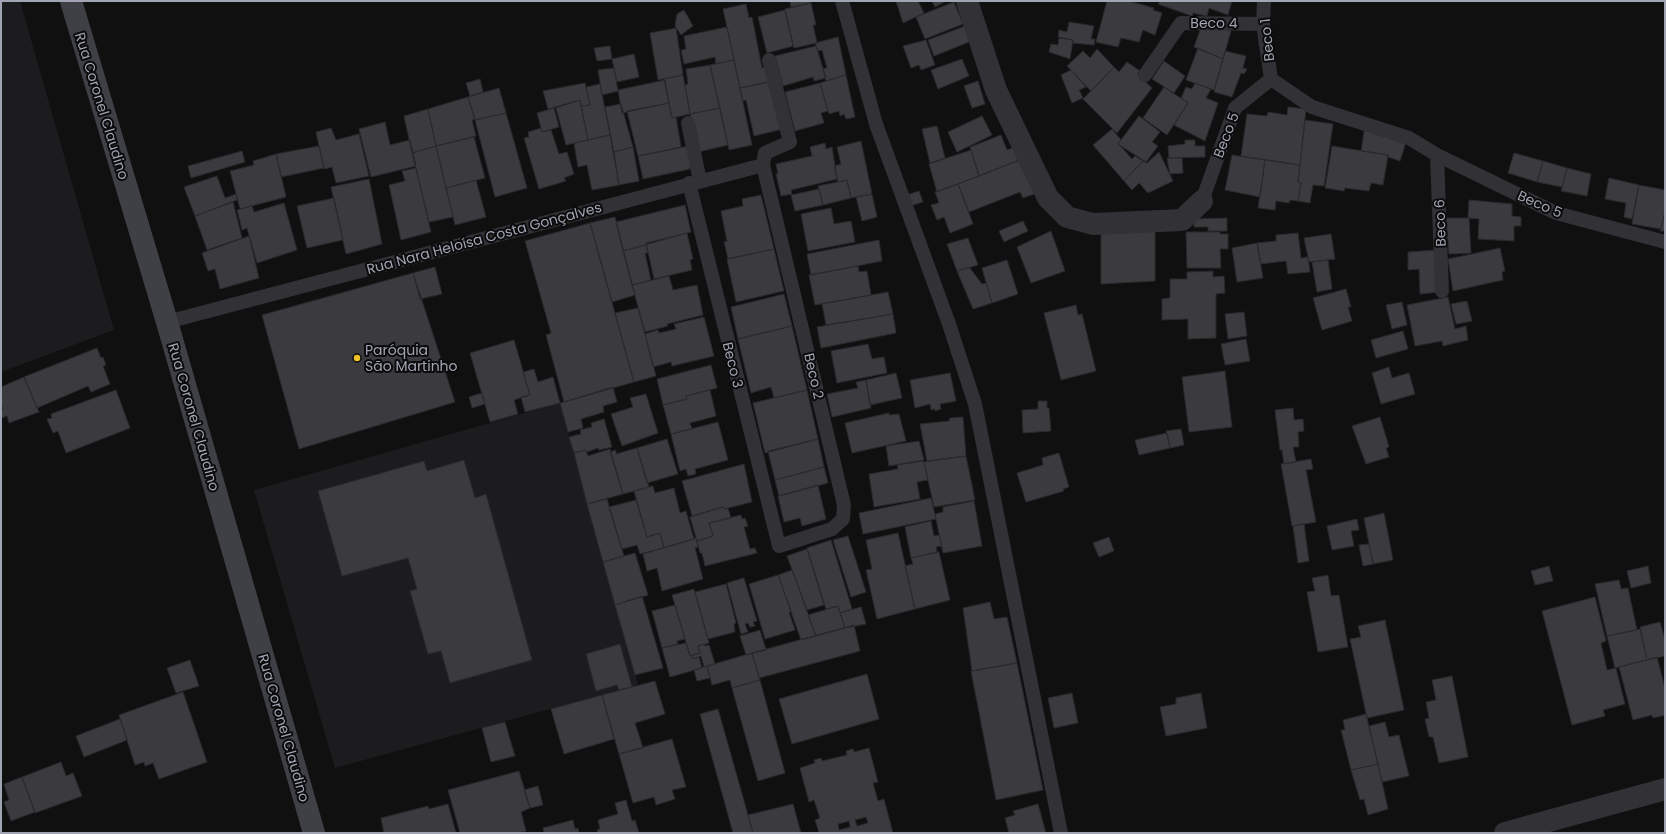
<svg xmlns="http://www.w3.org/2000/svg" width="1666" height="834" font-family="Poppins,sans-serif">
  <rect width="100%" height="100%" fill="#101011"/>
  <!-- built -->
  <path fill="#1c1c1e" d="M1,1H20L114,330L1,372Z
    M560,403L638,685L335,768L254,490Z"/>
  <!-- building -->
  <path fill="#3a3a3f" stroke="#2a2a2d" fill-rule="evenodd" d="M790,1H810L811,3L791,7Z
    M896,1H918L924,13L903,23Z
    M932,1H946L935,7Z
    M1107,1H1128L1154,8L1153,10L1162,13L1155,35L1143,30L1139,42L1121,38L1118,47L1096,42Z
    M1160,1H1232L1228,15L1209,8L1207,16L1193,13L1192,16L1158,4Z
    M954,2L963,24L925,39L916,17Z
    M811,3L816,25H813L817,43L794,48L785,9Z
    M746,4L749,18L752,17L762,68L766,67L769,82L740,88L723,9Z
    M684,10L693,26L681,35L675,26L677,14Z
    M785,10L793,46L767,53L758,17Z
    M1069,22L1094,26L1091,39H1095L1094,45L1073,43V40L1058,37L1059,30L1067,32Z
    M968,25L974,40L934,56L928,40Z
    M1202,25L1231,31L1223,59L1194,47Z
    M727,27L734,60L716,64L715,57L684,64L681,50L686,49L684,36Z
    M676,28L683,75L658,80L650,33Z
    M838,37L846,75L826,81L823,69L827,68L822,50L818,51L815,43Z
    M1059,38L1073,40L1070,59L1049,52L1051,44L1058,45Z
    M926,40L935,65L921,70L919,65L911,68L903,46Z
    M610,46L612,59L597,61L594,48Z
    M816,46L826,78L814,81L813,77L783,86L775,56Z
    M1198,48L1223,59L1214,90L1186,80Z
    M1097,49L1114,67L1091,91L1067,66L1083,51L1090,58Z
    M1225,51L1246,56L1243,68L1247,69L1244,74L1241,73L1232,97L1214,92Z
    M634,54L639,77L617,82L612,59Z
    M962,59L969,76L938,89L931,70Z
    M734,60L752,145L729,150L710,65Z
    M1164,61L1185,76L1174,93L1152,79Z
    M1127,62L1140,71L1137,74L1152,88L1117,133L1083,99L1114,67L1119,72Z
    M710,65L720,108L690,114L685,85L688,84L686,69Z
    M614,68L618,91L602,95L598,70Z
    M1071,70L1086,87L1079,90L1083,98L1072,103L1061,75Z
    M683,75L690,114L672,118L664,79Z
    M846,75L855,117L846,119L844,114L840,116L839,111L829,114L820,83Z
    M480,79L483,92L470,96L466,83Z
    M665,80L669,103L622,113L618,90Z
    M978,81L985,104L972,108L964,86Z
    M769,82L783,129L754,136L746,100L743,101L740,88Z
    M585,83L590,105L581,106L580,100L548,109L543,91Z
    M820,83L828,111L821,113L824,123L795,131L785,92Z
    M1195,83L1211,89L1206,98L1218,103L1205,141L1174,125L1188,103L1181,98L1186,87L1192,89Z
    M600,84L610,135L588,140L581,106L590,105L586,87Z
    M1164,87L1188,103L1167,135L1143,118Z
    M499,88L506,113L475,120L468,97Z
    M468,97L475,119L472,120L476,136L436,146L428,109Z
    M580,100L588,140L566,145L556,108Z
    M669,103L672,118L676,117L681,147L638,156L627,111Z
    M621,104L633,147L614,152L605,107Z
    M1288,107L1306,109L1300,165L1241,156L1247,114L1267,116L1268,112L1287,115Z
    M554,108L559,127L542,132L537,113Z
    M720,108L728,145L698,152L690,114Z
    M428,109L436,146L412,153L404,116Z
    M506,113L527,188L495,197L475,120Z
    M982,116L992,135L957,152L948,132Z
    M1139,116L1160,132L1152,142L1158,146L1146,162L1118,144Z
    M1305,120L1333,124L1324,186L1313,185L1310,203L1298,201L1301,183L1298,182Z
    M385,122L390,145L410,140L416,166L371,177L359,129Z
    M937,126L945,158L930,163L922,129Z
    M1365,126L1407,139L1400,161L1388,157V155L1361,151Z
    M331,128L336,140L359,134L369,176L336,183L332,167L324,169L316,132Z
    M541,128L542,132L551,130L559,154L567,152L574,174L564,178L566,181L539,189L524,138L529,137L528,132Z
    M1112,129L1121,140L1118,143L1132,159L1135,156L1143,161L1124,181L1093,145Z
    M610,135L619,185L592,190L587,165L578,167L574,143Z
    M1001,135L1007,150L1017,146L1022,159L979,176L970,147Z
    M474,137L485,178L446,188L436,146Z
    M1185,140H1195V146H1205V157L1169,158L1168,146L1185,144Z
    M861,141L872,194L851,198L847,180L838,182L834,166L841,164L837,147Z
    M825,143L826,149L832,147L837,179L791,190L792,194L781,196L776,174H778L776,164L812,156L810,147Z
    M319,146L324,168L281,177L276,154Z
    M436,146L453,217L429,222L412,153Z
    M689,146L693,166L690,167V169L643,179L638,156Z
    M1332,146L1388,155L1383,185L1371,183L1369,191L1345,188L1344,191L1325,188Z
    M633,147L639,181L619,185L614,152Z
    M971,150L979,176L937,192L929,164Z
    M242,151L245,162L191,178L188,166Z
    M1159,152L1173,181L1148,193L1139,183L1132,190L1124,181L1143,161L1147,163Z
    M1514,153L1543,161L1537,182L1508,173Z
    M276,154L286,197L240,209L230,171L254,165L253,161Z
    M1232,155L1265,160L1260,197L1225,190Z
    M1167,158H1182L1183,173L1170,174Z
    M1022,159L1037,193L1023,198L1020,192L969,212L958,184Z
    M1265,160L1300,165L1298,182L1301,183L1298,201L1290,200L1289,203L1276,201L1275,210L1258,208Z
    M1543,161L1567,168L1562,187L1537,182Z
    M416,168L431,232L401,240L389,185L405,181L402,171Z
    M1567,168L1591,174L1587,196L1561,191Z
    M217,176L225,198L236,194L237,200L195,216L184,187Z
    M1609,178L1639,185L1632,219L1624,217L1626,203L1605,199Z
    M369,179L382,244L346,254L331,187Z
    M476,180L486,217L455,225L446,188Z
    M847,180L851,198L823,205L818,186Z
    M958,184L973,224L950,233L944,217L937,220L931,205L939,203L935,192Z
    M1639,185L1665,190V211L1661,229L1632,224Z
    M819,189L823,205L795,211L791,195Z
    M919,191L923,202L910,206L907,195Z
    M872,194L877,217L862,221L856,197Z
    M761,195L774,249L728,259L724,242L727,241L721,211L743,206L742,199Z
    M334,198L343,240L307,248L297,206Z
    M1469,200L1512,204V216L1521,217V226H1514V241L1478,239L1479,219L1468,218Z
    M233,202L242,238L207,250L195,216Z
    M284,203L297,250L257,263L247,228L242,230L237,210L252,206L254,212Z
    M685,205L691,232L623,251L616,222Z
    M831,208L834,224L851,221L855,242L808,251L801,214Z
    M1665,211V231H1660L1661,229Z
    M615,217L635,295L612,302L590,223Z
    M1227,218V231H1208V227H1194V219Z
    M1446,218H1469L1471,253L1449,254Z
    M1023,221L1028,231L1004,242L999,231Z
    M590,223L634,382L564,402L546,335L551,333L525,241Z
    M1051,231L1065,271L1031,283L1017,247Z
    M1101,231H1155V281L1101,284Z
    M1186,232H1220V234H1228V249H1220L1221,268H1187Z
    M687,233L693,259L690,260L692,270L654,279L646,243Z
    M1298,233L1301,258L1308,257L1310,272L1288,274L1286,261L1261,264L1257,243L1276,241V235Z
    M1331,234L1335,259L1309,262L1304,238Z
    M249,236L259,278L220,289L215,269L208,271L202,253Z
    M968,238L978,265L957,271L947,244Z
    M879,240L882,261L811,275L807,254Z
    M1257,243L1263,278L1237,282L1232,248Z
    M646,245L648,253H645L651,280L632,285L623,251Z
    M1500,248L1505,271L1502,272L1503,280L1453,291L1448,259Z
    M774,249L784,291L736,302L727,259Z
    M1437,250L1439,292L1420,294L1419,269L1408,270V252Z
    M1007,260L1018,294L992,303L982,268Z
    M1328,260L1332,289L1317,292L1312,262Z
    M858,266L859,272L867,271L871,295L815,305L809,275Z
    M435,267L442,294L420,299L413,273Z
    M969,267L982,284L986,283L992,303L973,309L957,271Z
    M1213,271V277L1224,276L1225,293L1216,294V338L1188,339V319L1162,320V299L1170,298V279H1187V272Z
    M413,273L455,402L299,449L262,315Z
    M669,276L673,290L697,285L703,315L667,324L668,326L645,332L632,285Z
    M1346,289L1351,307H1348L1352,321L1322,330L1313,298Z
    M888,292L893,314L826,325L822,304Z
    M784,294L792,326L738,339L731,307Z
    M1448,297L1455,329L1466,326L1468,340L1443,346L1442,341L1415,346L1407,305Z
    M1467,301L1472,321L1456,324L1451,304Z
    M1402,302L1407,325L1392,329L1386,305Z
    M1076,305L1078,315L1082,314L1096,371L1061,380L1044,313Z
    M638,308L656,376L634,382L615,313Z
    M1244,312L1247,336L1228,339L1225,314Z
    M893,314L896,333L821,348L817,327Z
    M704,317L714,356L672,366L671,362L653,367L645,334L658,330L659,333L676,329L674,324Z
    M792,326L807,390L774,398L771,387L751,393L738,339Z
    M1403,331L1408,349L1376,358L1371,340Z
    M1246,339L1250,361L1225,365L1221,344Z
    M514,340L530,395L514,400L518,414L490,422L470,353Z
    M868,344L872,359L884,357L887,373L837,383L831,351Z
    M97,348L101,358L103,357L106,365L103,366L110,384L91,392L88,386L37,408L24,377Z
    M711,365L717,388L686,396L687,399L663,405L657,379Z
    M1389,367L1392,378L1409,373L1415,394L1381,404L1372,373Z
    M534,369L538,382L553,377L560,403L525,412L521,397L530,395L523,372Z
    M1225,371L1232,427L1189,432L1182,377Z
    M896,373L902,398L870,405L866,380Z
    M950,373L956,401L940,404L941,409L935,411V409L931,410L930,404L915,408L910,380Z
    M24,377L39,412L9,423L7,416L2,418L1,415V409H3L1,404V387Z
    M866,380L871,408L832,417L827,394L858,388L856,382Z
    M613,387L617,402L603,406L604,412L581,419L583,428L568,432L560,403Z
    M116,390L130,428L66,453L58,431L53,433L47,419L52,418L51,414Z
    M710,390L716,416L690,423L692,429L671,434L663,405L687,399L686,396Z
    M807,390L818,439L765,453L753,403Z
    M482,393L485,404L472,408L469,397Z
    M646,394L658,433L622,446L611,414L633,407L630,398Z
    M1038,401H1047V408H1049L1051,431L1023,433L1022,410L1038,409Z
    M1293,408L1294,420L1303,419L1304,431L1298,432L1299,447H1293L1296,462L1284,464L1282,450H1280L1275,410Z
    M889,413V415L899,414L906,441L852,453L845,423Z
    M963,417L966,456L927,461L920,424L949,421L950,418Z
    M1380,417L1389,447L1386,448L1389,457L1366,464L1352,426Z
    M604,419L612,447L599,450L598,448L587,452L586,450L574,453L569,437L581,434L580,430L592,427L591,423Z
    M718,422L728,460L695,469L696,474L688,476L686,469L680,471L671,434Z
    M1181,429L1184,445L1170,448L1166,431Z
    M1167,433L1170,448L1139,455L1135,440Z
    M667,439L678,474L647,483L637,448Z
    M818,439L824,467L775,480L768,451Z
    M919,441L924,460L889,466L886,446Z
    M637,448L649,487L623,494L610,452L616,450V454Z
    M610,449L623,494L587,504L574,453L586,450L588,456Z
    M1059,453L1069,487L1063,489L1064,491L1026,502L1017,473L1043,465L1042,458Z
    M966,456L975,500L934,507L924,462Z
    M1311,459L1313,469L1306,470L1316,522L1292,526L1281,464Z
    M464,460L475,498L486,494L532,660L450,683L441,651L428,654L410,591L417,589L408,558L342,576L318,491L424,461L427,471Z
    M924,461L928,480L917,482L920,499L874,507L869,474L898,469L897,465Z
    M744,464L752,502L724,509L723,507L692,516L682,481Z
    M824,467L828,483L779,496L775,480Z
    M818,485L826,519L802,526L800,518L784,522L778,496Z
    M653,486L655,493L674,488L680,513L686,511L694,539L664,548L660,533L647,537L634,491Z
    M931,498L936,519L863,534L859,513Z
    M607,499L624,556L603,562L587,504Z
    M636,500L647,537L660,533L664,548L640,554L637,545L622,549L609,507Z
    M974,501L982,546L943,553L935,514L943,512V507Z
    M723,507L724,509L728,508L731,518L709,523L713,536L697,541L690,517Z
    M1384,513L1393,560L1373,564L1364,518Z
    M741,515L742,519L745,518L748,526L744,527L750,549L755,548L757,553L705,566L702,553H700L697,541L713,536L709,523Z
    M1357,519L1359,530L1351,531L1354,546L1332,550L1327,526Z
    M931,521L934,536L939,535L942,546L936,547L937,552L911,558L905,527Z
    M1304,524L1309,561L1298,563L1293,526Z
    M898,533L915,609L877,619L866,570L872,569L866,540Z
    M848,536L866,592L851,597L833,540Z
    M1109,537L1114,551L1099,557L1093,543Z
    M696,538L698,547L695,548L703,579L662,591L657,568L647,571L643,554Z
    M831,540L852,609L840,613L838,606L826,609L807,548Z
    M1369,544L1373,564L1363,566L1359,545Z
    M807,549L824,605L807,610L787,556Z
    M939,552L950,600L915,609L905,566L913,564L911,558Z
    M635,553L648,595L615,605L603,562Z
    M1549,566L1553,581L1535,585L1531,571Z
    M1648,566L1651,583L1631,588L1627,571Z
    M792,570L816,636L801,640L778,575Z
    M778,575L791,611L789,612L795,630L765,639L749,584Z
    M1328,575L1331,596L1339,595L1348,647L1318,652L1307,592L1315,591L1312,578Z
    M744,578L757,621L753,622L755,626L750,627L748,623L745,624L748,632L741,634L727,583Z
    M1619,580L1621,589L1628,588L1637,630L1607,636L1595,584Z
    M726,584L736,623L734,624L735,632L708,639L695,592Z
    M694,589L709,643L698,646L700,653L690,656L672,595Z
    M642,596L663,668L635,675L615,605Z
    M1595,597L1606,641L1601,643L1607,670L1616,668L1625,704L1603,710L1605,716L1572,725L1542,611Z
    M990,602L994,619L1007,617L1017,663L972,671L963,608Z
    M675,605L685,639L677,641L678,644L662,648L652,611Z
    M838,606L845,628L816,636L808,615Z
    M861,607L866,624L845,628L840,613Z
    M1385,620L1404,710L1367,718L1350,639L1361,637L1358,626Z
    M1660,622L1665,640V656L1647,660L1640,627Z
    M854,625L860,651L759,678L752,653Z
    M1640,629L1647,660L1615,668L1607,636Z
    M760,630L766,650L746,655L740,636Z
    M686,643L690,656L692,655L693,659L699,657L702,668L670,677L662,648Z
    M620,644L632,687L619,690L617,685L596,691L586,654Z
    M704,644L705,646L709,645L715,664L704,667L701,656L693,659L692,655L700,653L698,646Z
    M752,653L760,680L732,688L730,680L712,685L707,666Z
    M1657,657L1665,689V715L1653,718L1652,715L1633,720L1619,667Z
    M190,660L199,686L176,693L167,668Z
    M1017,663L1043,790L996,800L971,671Z
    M707,666L710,678L697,681L694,670Z
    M867,674L879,719L792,744L779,699Z
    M1452,676L1468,757L1439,763L1433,737H1429L1425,719L1429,718L1426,702L1436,700L1432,680Z
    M760,680L785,773L758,781L732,688Z
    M655,681L665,714L635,723L643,748L619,754L602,695Z
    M183,692L207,762L159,779L153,763L145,766L144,762L135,765L119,715Z
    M1072,693L1078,723L1054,728L1048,698Z
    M1201,693L1207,728L1166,736L1160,707L1176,704V698Z
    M602,695L614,739L564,754L551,709Z
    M718,709L748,815L753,833H733L700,714Z
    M1366,714L1378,764L1351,770L1341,730H1345L1343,720Z
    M120,719L127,740L84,757L76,736Z
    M505,722L515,756L491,762L482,728Z
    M1385,722L1389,737L1399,735L1409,776L1382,782L1369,726Z
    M672,739L686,787L672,790L675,799L656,805L654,797L633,803L619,754Z
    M869,748L878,782L873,783L878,801L884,799L893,833H819L815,820L820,818L814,800L809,802L800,768L815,763L814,760L821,758L822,761L847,755L846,751L853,749L854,752ZM866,817L868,823L857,826L855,820ZM849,821L850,827L839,830L838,824Z
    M61,762L66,776L73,773L82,796L35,813L22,777Z
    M1378,764L1388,809L1368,815L1364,799L1360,800L1351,770Z
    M519,771L530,808L521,812L526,831L516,833H460L448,790Z
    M22,777L35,812L11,821L4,802L9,800L4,784Z
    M538,786L543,805L530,808L524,790Z
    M626,800L632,821L635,820L639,833H598L597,830L600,829L598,820L618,814L615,803Z
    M448,804L456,833H384L381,818L428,806L429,809Z
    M793,804L801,833H753L748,815Z
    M1038,804L1046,833H1009L1005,818L1015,815L1013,811Z
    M573,820L575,829L578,828L579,833H544L543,828Z"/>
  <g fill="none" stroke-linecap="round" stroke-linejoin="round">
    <!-- lane -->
    <path stroke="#313136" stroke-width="14" d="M842,1L876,124L949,324L975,404L1061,833
      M1264,1L1263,24L1271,79
      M1145,75L1181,23L1263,24
      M688,123L700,181
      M1437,155L1442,291
      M689,183L779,546L832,529L843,519L844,505L763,165L765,153L790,142L769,60
      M1202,201L1235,108L1271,79L1312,107L1409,138L1437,155L1556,213L1665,242
      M167,322L763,165"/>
    <!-- street -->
    <path stroke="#313136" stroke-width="22" d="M967,1L996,90L1048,198L1067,217L1093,224L1182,220L1202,201
      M1505,833L1665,789"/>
    <!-- secondary -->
    <path stroke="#3f4046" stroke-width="22" d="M71,1L167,322L314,833"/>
  </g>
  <!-- markers -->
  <circle fill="#f3c326" stroke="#0b0b0c" stroke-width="1.5" cx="357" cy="358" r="4"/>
  <g text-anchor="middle" stroke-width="4" stroke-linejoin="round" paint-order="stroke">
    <!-- street labels -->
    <g font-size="14" fill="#a1a4b3" stroke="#0b0b0c">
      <text x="1214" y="28">Beco 4</text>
      <text transform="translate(1267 40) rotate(-96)" y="5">Beco 1</text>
      <text transform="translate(102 106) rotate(73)" y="5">Rua Coronel Claudino</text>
      <text transform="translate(1226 135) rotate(-69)" y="5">Beco 5</text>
      <text transform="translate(1540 204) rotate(24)" y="5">Beco 5</text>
      <text transform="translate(1440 223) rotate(-92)" y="5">Beco 6</text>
      <text transform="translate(484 238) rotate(-15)" y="5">Rua Nara Heloísa Costa Gonçalves</text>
      <text transform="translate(733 365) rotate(76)" y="5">Beco 3</text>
      <text transform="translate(814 376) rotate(77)" y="5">Beco 2</text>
      <text transform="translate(194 417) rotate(74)" y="5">Rua Coronel Claudino</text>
      <text transform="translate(284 728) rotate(74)" y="5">Rua Coronel Claudino</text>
    </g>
    <!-- poi labels -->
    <g font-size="14" fill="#a1a4b3" stroke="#0b0b0c" text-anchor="start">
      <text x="365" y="355">Paróquia<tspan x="365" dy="16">São Martinho</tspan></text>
    </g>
  </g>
  <!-- border -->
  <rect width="1666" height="834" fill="none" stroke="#a1a4b3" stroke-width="4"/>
</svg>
